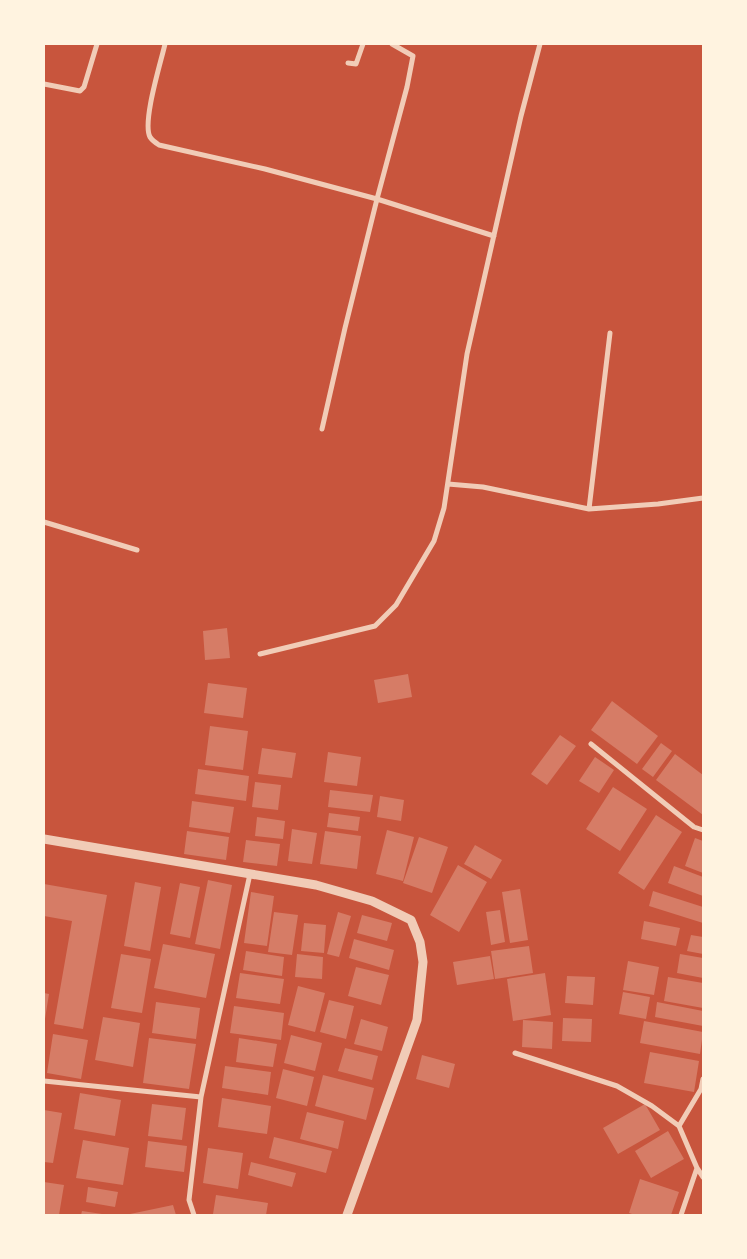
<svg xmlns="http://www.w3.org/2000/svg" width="747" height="1259" font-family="'Asap Condensed',sans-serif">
  <rect width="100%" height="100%" fill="#c8553d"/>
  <!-- building -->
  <path fill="#d67c66" d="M227,628L230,658L205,660L203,631Z
    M408,674L412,697L378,703L374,680Z
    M208,683L247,688L243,718L204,713Z
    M612,701L658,736L637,764L591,730Z
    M210,726L248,731L243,770L205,765Z
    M560,735L576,746L547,785L531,774Z
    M661,743L672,751L653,777L642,769Z
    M262,748L296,753L292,778L258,774Z
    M328,752L361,757L357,786L324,782Z
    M675,754L703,775V815L656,780Z
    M595,757L614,770L599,793L579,781Z
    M198,769L249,776L246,801L195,794Z
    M255,782L281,785L278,810L252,807Z
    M613,787L647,809L620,851L586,829Z
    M330,790L373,795L370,812L328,807Z
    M380,796L404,800L401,821L377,817Z
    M192,801L234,807L230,833L189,827Z
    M329,813L360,817L358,831L327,827Z
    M656,815L682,832L644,890L618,873Z
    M257,817L285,821L283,839L255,836Z
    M292,829L317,833L312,864L288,861Z
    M387,830L414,837L403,881L376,874Z
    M187,831L229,837L226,860L184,854Z
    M325,831L361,836L357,869L320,864Z
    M419,837L448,847L432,893L403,883Z
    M695,838L703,841V873L685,866Z
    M246,840L280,844L277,866L243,862Z
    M475,845L502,860L491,879L464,864Z
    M458,865L487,882L459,932L430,915Z
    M674,866L703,877V896L668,883Z
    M208,880L232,885L220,949L195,944Z
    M135,882L161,887L150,951L124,946Z
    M180,883L200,887L190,938L170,934Z
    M44,884L107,895L83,1029L54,1024L72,921L44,916Z
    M520,889L528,940L510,943L502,892Z
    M653,891L703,907V923L649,906Z
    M251,892L274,896L267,946L244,943Z
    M500,910L505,942L491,945L486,912Z
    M274,912L298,915L292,955L268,952Z
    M338,912L351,916L339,957L327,954Z
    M362,915L392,923L387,941L357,933Z
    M644,921L680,928L676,946L641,939Z
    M304,923L326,925L324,953L301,951Z
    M691,935L703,937V954L687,951Z
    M354,939L394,950L389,970L349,958Z
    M163,944L215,954L206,998L154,988Z
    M529,946L533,973L495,979L491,951Z
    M246,951L284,957L282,976L243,970Z
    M121,954L151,959L142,1013L111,1008Z
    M297,954L323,957L322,979L295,977Z
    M680,954L703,958V978L677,973Z
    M490,956L494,979L457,985L453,962Z
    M628,961L659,967L654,995L623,990Z
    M356,967L389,975L381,1005L348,996Z
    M240,973L284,979L280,1004L236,998Z
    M545,973L551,1015L513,1021L507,979Z
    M567,976L595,977L593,1005L565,1003Z
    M668,977L703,983V1008L664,1001Z
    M298,986L325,993L315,1032L288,1025Z
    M623,992L650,997L646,1019L619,1014Z
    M44,993L49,994L45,1019H44Z
    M329,1000L354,1006L346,1039L320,1032Z
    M156,1002L200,1008L196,1039L152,1033Z
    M657,1002L703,1011V1026L655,1017Z
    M234,1006L284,1013L281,1040L230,1033Z
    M103,1017L140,1023L133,1067L95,1060Z
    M563,1018L592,1019L591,1042L562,1041Z
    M361,1019L388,1027L382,1051L354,1044Z
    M523,1020L553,1022L552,1049L522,1047Z
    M644,1021L703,1032L700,1054L640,1043Z
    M53,1034L88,1040L81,1079L47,1073Z
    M291,1035L322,1043L315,1071L284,1063Z
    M149,1038L196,1044L189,1089L143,1083Z
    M239,1038L277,1044L273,1067L236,1062Z
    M345,1048L378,1056L372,1080L338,1071Z
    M650,1052L699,1061L694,1092L644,1083Z
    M422,1055L455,1064L449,1088L416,1079Z
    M225,1066L271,1072L268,1095L222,1088Z
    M283,1069L314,1077L307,1106L276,1098Z
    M323,1075L374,1088L366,1120L315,1106Z
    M80,1093L121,1100L115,1136L74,1129Z
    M222,1098L271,1106L267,1134L218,1127Z
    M152,1104L186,1108L182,1140L148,1136Z
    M645,1104L660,1130L618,1154L603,1128Z
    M44,1110L62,1113L53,1163L44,1162Z
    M307,1112L344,1121L338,1149L300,1139Z
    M668,1131L684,1159L651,1178L635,1151Z
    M274,1137L332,1151L326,1173L269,1158Z
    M83,1140L129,1148L123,1185L76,1178Z
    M148,1141L187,1146L184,1172L145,1167Z
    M208,1148L243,1153L238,1189L203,1183Z
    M251,1162L296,1173L292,1187L248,1175Z
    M640,1179L679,1192L671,1215H635L629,1213Z
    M44,1182L64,1185L59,1215H44Z
    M88,1187L118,1192L115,1207L86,1202Z
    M216,1195L268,1203L266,1215L213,1214Z
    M173,1205L176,1215H130V1214Z
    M82,1211L102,1214V1215H81Z"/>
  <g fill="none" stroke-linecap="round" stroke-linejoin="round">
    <!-- minor -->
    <path stroke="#f1ccb7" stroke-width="5" d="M165,44C161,62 142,122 150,137C152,140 156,143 159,145L265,169L377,199L494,236
      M348,63L356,64L363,44
      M44,84L80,91L84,87L97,44
      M322,429L345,328L377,199L407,87L413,56L392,44
      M448,484L483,487L589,509L658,504L703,498
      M589,509L610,333
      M44,522L137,550
      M260,654L375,626L396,605L434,541L444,508L467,354L521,116L540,44
      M591,744L694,827L703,830
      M515,1053L617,1086L652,1106L679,1126L697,1168L703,1177
      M44,1081L201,1097
      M679,1126L701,1089L703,1079
      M194,1215L189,1200L201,1097L250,874
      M681,1215L697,1168"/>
    <!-- tertiary -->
    <path stroke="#f1ccb7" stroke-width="9" d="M44,839L316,885L372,901L411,920L420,942L423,962L417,1020L347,1215"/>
  </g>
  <!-- border -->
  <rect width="747" height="1259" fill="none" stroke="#fff3e0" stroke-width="90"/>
</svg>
